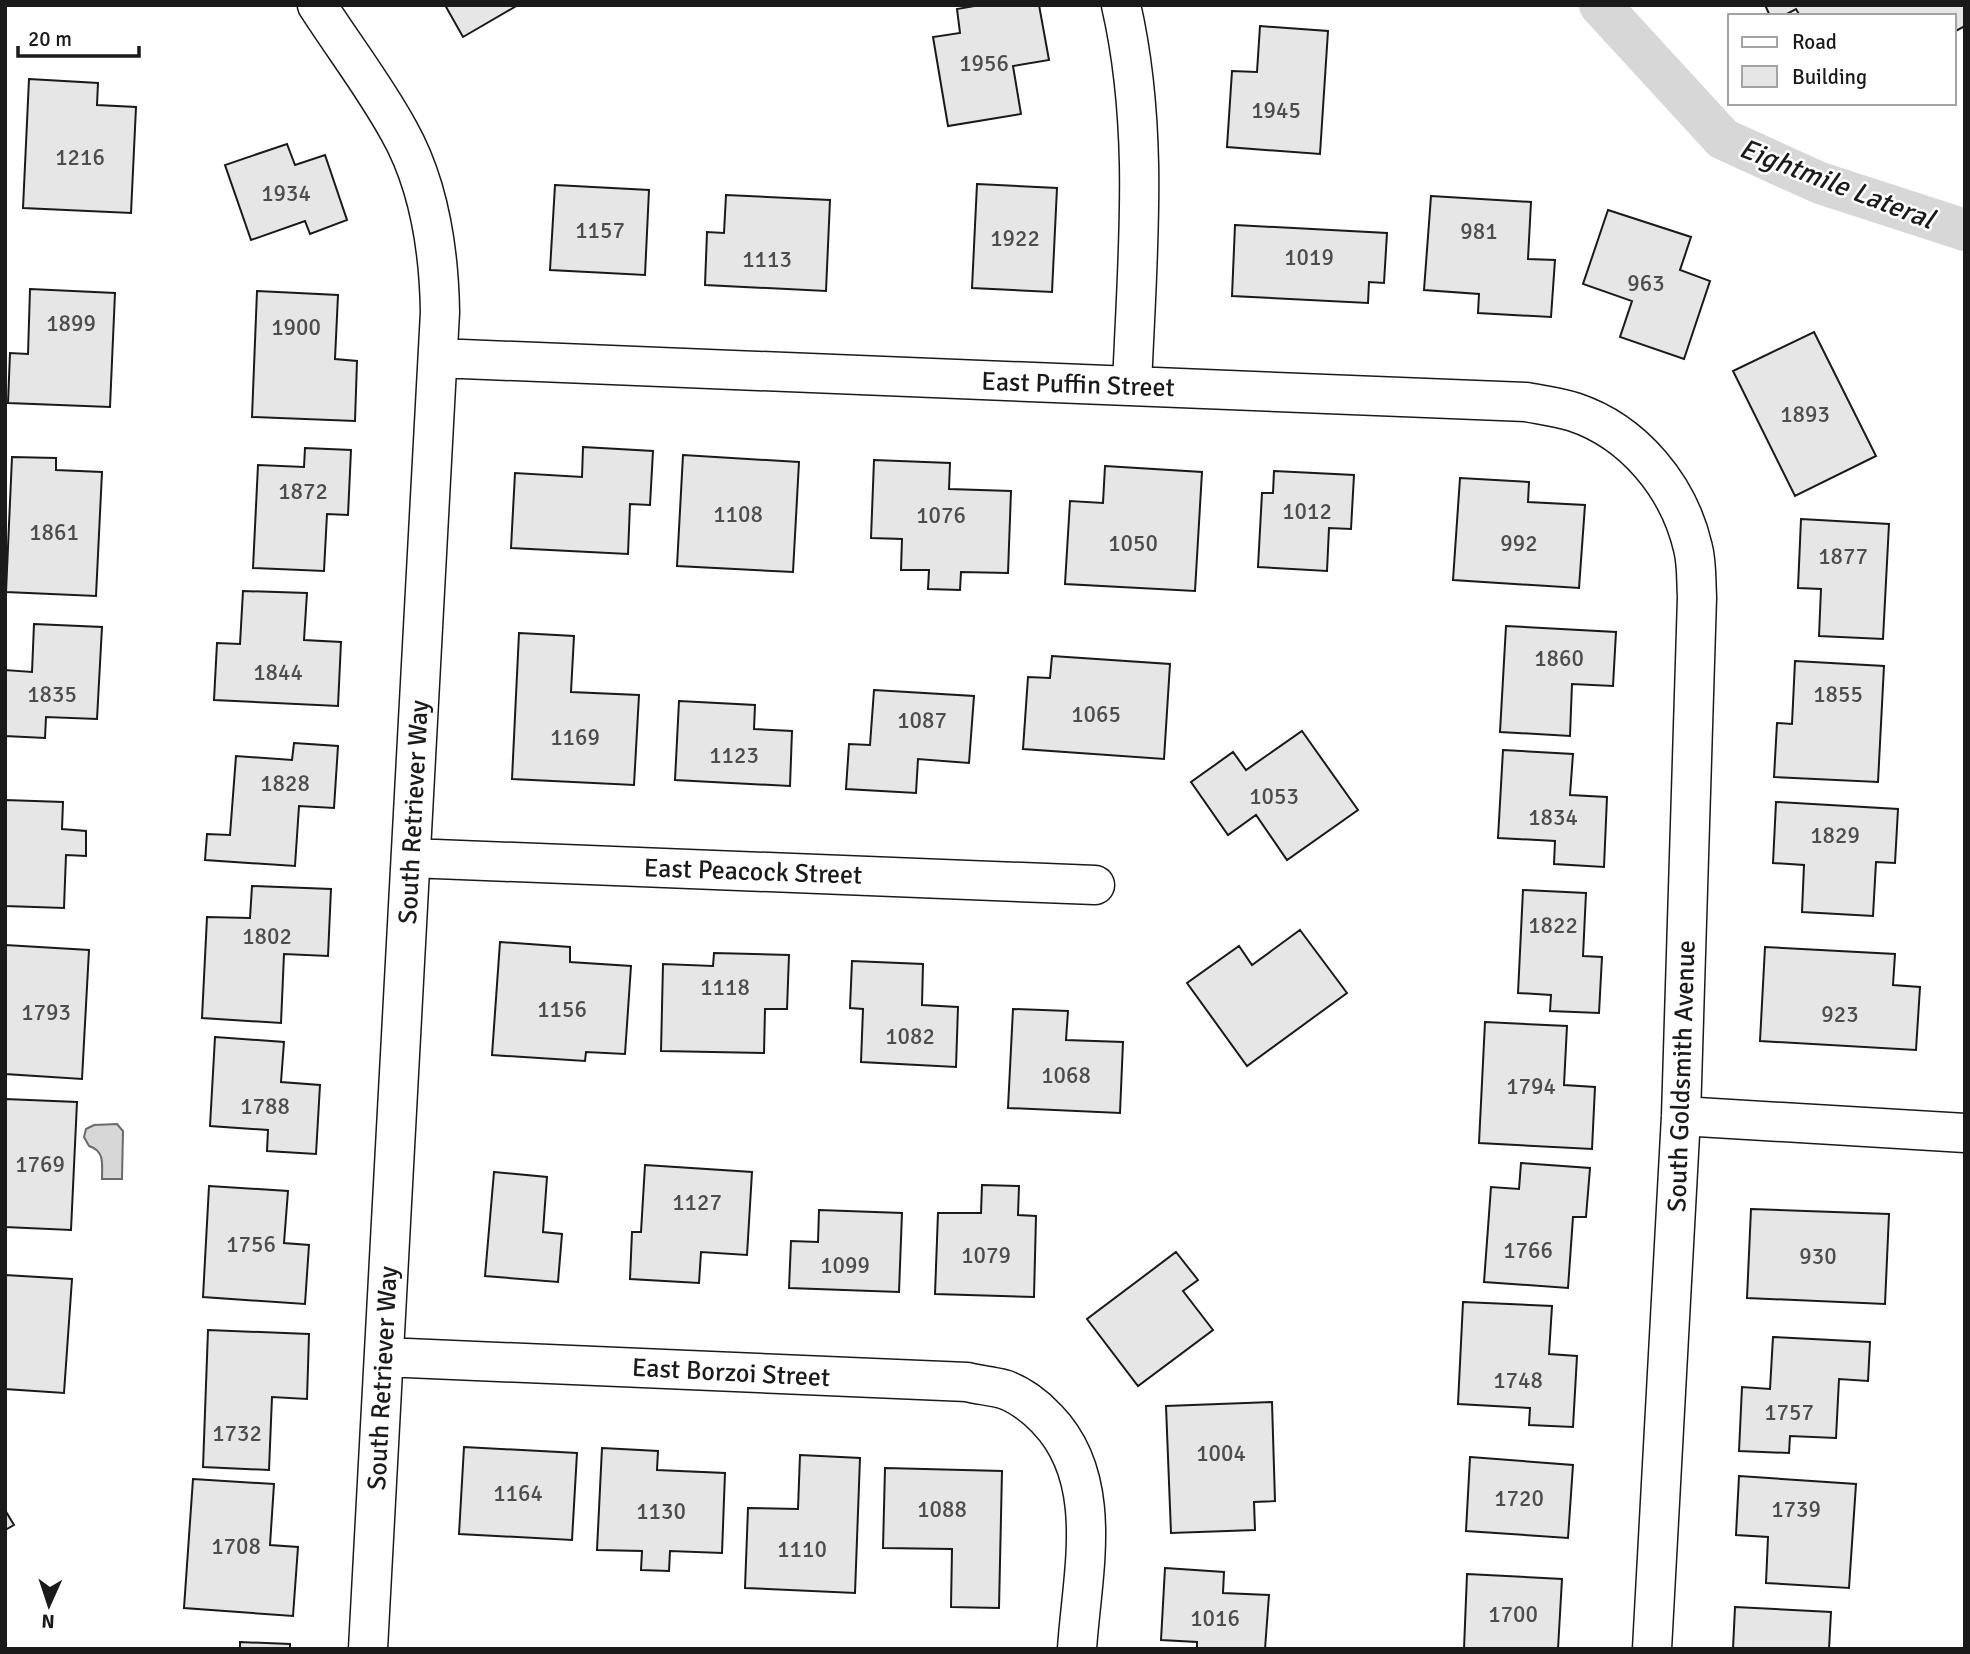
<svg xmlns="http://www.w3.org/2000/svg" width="1970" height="1654" font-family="Signika,sans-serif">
  <rect width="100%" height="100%" fill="#fff"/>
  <!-- water -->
  <path fill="#d7d7d7" stroke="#6a6a6a" stroke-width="2" d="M117,1124L123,1131L122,1179H102C102,1164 105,1151 89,1146L84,1137L86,1129L94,1125Z"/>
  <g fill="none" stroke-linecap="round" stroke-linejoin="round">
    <!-- canal -->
    <path stroke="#d7d7d7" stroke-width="42" d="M1600,5L1723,139L1820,183L1965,230"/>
  </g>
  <!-- building -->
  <path fill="#e6e6e6" stroke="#1a1a1a" stroke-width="2" d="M445,5H518L463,37Z
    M980,5H1039L1049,60L1013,66L1021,114L948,126L933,37L960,33L957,9Z
    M1765,5H1965V26L1954,32V16H1800L1796,9L1783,16H1770Z
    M1260,26L1328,31L1320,154L1227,147L1232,71L1257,72Z
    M29,79L98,83L97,105L136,107L131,213L23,208Z
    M287,144L295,165L325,155L347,220L310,234L305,221L251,240L225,165Z
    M977,184L1057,188L1052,292L972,288Z
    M555,185L649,190L645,275L550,270Z
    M726,195L830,200L826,291L705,285L707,232L724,233Z
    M1431,196L1531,202L1528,259L1555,260L1551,317L1478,313L1479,294L1424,290Z
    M1608,210L1691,237L1680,270L1710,281L1684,359L1620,337L1632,301L1583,284Z
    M1235,225L1387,233L1384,283L1369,282L1368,303L1232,296Z
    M30,289L115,293L110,407L8,403L10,353L28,354Z
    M257,291L338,295L335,359L357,361L355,421L252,417Z
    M1814,332L1876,456L1795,496L1733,371Z
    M583,447L653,451L650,505L630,504L628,554L511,548L515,473L582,477Z
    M305,448L351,450L348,515L327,514L324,571L253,568L258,465L304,467Z
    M683,455L799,462L793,572L677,566Z
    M12,457L56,458V470L102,472L96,596L6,592Z
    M874,460L950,463L949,489L1011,491L1008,573L961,572L960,590L928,589L929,570H901L902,539L871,538Z
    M1105,466L1202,472L1195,591L1065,584L1070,501L1103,503Z
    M1274,471L1354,475L1351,529L1329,528L1327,571L1258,567L1262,493H1273Z
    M1460,478L1529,482L1528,502L1585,505L1579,588L1453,580Z
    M1801,519L1889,524L1883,639L1819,636L1821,589L1798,588Z
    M243,591L307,593L304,640L341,642L338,706L214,700L217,643L240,644Z
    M34,624L102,627L97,719L46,717L45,738L5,736V670L32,672Z
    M1506,626L1616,632L1613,686L1572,684L1570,736L1500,732Z
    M519,633L574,636L571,692L639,695L634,785L512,779Z
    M1052,656L1170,664L1164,759L1023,749L1028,677L1050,678Z
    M1795,661L1884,666L1878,782L1774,777L1777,723L1792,724Z
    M874,690L974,696L969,763L918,759L916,793L846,789L849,744L870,745Z
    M679,701L755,705L754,729L792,731L790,786L675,780Z
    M1302,731L1358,810L1287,860L1256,815L1228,835L1191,782L1233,752L1246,770Z
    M294,743L338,746L334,808L299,806L295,866L205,860L207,834L230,835L236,756L292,760Z
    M1503,750L1573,754L1570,795L1607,797L1604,867L1554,864L1555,841L1498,838Z
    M5,800L63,802L62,829L86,831V856L66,855L64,908L5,906Z
    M1776,802L1898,809L1895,863L1876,862L1873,916L1802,912L1804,865L1773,863Z
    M252,886L331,889L328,956L284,954L281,1023L202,1018L207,917L250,918Z
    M1523,890L1586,893L1583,956L1602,957L1599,1013L1550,1011L1551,995L1518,993Z
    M1300,930L1347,993L1247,1066L1187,983L1239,946L1252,965Z
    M500,942L570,947V962L631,966L625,1054L586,1052L585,1061L492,1055Z
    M5,945L89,950L82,1079L5,1074Z
    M1765,947L1895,954L1893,985L1920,987L1916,1050L1760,1041Z
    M714,953L789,955L787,1009H765L764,1053L661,1051L663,964L713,966Z
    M852,961L923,964L922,1005L958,1007L956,1067L861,1062L863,1009L850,1008Z
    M1013,1009L1068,1011L1066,1040L1123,1042L1120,1113L1008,1108Z
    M1485,1022L1567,1026L1564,1085L1595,1087L1592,1149L1479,1143Z
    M215,1037L284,1042L281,1082L320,1085L316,1154L267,1151L268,1130L210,1126Z
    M5,1099L77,1102L71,1230L5,1227Z
    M1521,1163L1590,1168L1586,1217H1573L1568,1288L1484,1282L1491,1187L1519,1189Z
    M645,1165L752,1172L747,1255L701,1252L699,1283L630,1279L632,1232H641Z
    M494,1172L547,1177L543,1232L562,1234L558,1282L485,1276Z
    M982,1185L1019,1186L1018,1215L1036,1216L1034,1297L935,1294L938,1213H981Z
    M209,1186L288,1191L284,1243L309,1245L305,1304L203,1297Z
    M1751,1209L1889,1214L1885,1304L1747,1298Z
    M819,1210L902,1213L899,1292L789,1288L791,1241L818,1242Z
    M1176,1252L1198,1280L1183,1291L1213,1330L1138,1386L1087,1319Z
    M5,1275L72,1279L64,1393L5,1389Z
    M1463,1302L1552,1306L1549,1354L1577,1356L1573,1427L1529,1425L1530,1408L1458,1404Z
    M208,1330L309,1334L307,1399L272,1397L269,1470L203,1467Z
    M1773,1337L1870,1342L1868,1381L1839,1379L1836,1438L1790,1436L1789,1453L1739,1451L1742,1387L1770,1389Z
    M1272,1402L1275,1501L1254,1502L1255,1530L1171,1533L1166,1406Z
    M464,1447L577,1453L572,1540L459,1534Z
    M602,1448L658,1451L657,1470L725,1473L722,1553L670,1551L669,1571L641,1570L642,1551L597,1550Z
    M800,1455L860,1458L855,1593L745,1588L748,1508L798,1509Z
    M1470,1457L1573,1465L1568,1538L1466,1531Z
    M885,1468L1002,1471L999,1608L951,1607L952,1549L883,1548Z
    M1739,1476L1856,1484L1849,1588L1766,1583L1768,1537L1736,1535Z
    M193,1479L274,1484L270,1545L298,1547L293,1616L184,1608Z
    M5,1510L14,1525L5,1530Z
    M1165,1568L1224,1572L1223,1593L1269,1595L1265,1649H1197V1642L1161,1640Z
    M1467,1574L1562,1579L1558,1649H1464Z
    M1735,1607L1831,1612L1829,1649H1733Z
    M240,1642L290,1644V1649H240Z"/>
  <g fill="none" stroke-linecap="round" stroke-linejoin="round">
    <defs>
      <path id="minor" d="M317,5C344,47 375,87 399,131C430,186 439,250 440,312L368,1649
        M1121,5C1150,131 1137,258 1132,386
        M438,358L1526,402C1542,405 1559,407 1574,412C1634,432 1679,487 1693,548C1697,563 1696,581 1697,597L1681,1116L1652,1649
        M411,858L1095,885
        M1681,1116L1965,1133
        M384,1357L967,1382C979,1385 992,1386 1003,1389C1019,1394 1036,1407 1047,1419C1106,1480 1082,1573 1077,1649"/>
    </defs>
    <!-- minor casing -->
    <use href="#minor" stroke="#1a1a1a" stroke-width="41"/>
    <!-- minor -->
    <use href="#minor" stroke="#fff" stroke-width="38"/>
  </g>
  <g text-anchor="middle" stroke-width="5" stroke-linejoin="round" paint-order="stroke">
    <!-- number labels -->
    <g font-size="23" fill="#4d4d4d">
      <text x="984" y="71">1956</text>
      <text x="1276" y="118">1945</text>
      <text x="80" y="165">1216</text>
      <text x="286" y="201">1934</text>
      <text x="600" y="238">1157</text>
      <text x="1479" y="239">981</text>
      <text x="1015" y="246">1922</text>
      <text x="1309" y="265">1019</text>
      <text x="767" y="267">1113</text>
      <text x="1646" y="291">963</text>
      <text x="71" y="331">1899</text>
      <text x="296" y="335">1900</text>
      <text x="1805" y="422">1893</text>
      <text x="303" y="499">1872</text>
      <text x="1307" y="519">1012</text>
      <text x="738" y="522">1108</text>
      <text x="941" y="523">1076</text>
      <text x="54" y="540">1861</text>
      <text x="1133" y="551">1050</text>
      <text x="1519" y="551">992</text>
      <text x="1843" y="564">1877</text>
      <text x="1559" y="666">1860</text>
      <text x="278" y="680">1844</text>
      <text x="52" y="702">1835</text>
      <text x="1838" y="702">1855</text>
      <text x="1096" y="722">1065</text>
      <text x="922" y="728">1087</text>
      <text x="575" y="745">1169</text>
      <text x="734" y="763">1123</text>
      <text x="285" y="791">1828</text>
      <text x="1274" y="804">1053</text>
      <text x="1553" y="825">1834</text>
      <text x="1835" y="843">1829</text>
      <text x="1553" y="933">1822</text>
      <text x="267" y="944">1802</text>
      <text x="725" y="995">1118</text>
      <text x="562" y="1017">1156</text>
      <text x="46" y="1020">1793</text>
      <text x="1840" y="1022">923</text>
      <text x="910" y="1044">1082</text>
      <text x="1066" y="1083">1068</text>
      <text x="1531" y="1094">1794</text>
      <text x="265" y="1114">1788</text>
      <text x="40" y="1172">1769</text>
      <text x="697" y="1210">1127</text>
      <text x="251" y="1252">1756</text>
      <text x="1528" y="1258">1766</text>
      <text x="986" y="1263">1079</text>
      <text x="1818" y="1264">930</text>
      <text x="845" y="1273">1099</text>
      <text x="1518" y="1388">1748</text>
      <text x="1789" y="1420">1757</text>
      <text x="237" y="1441">1732</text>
      <text x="1221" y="1461">1004</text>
      <text x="518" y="1501">1164</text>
      <text x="1519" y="1506">1720</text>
      <text x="942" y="1517">1088</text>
      <text x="1796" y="1517">1739</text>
      <text x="661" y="1519">1130</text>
      <text x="236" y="1554">1708</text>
      <text x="802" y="1557">1110</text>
      <text x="1513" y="1622">1700</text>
      <text x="1215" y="1626">1016</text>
    </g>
    <!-- street labels -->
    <g font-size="26" fill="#1a1a1a" stroke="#fff">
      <text transform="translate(1078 384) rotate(2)" y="9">East Puffin Street</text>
      <text transform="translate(413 812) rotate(-87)" y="9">South Retriever Way</text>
      <text transform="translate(753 871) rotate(2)" y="9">East Peacock Street</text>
      <text transform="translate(1681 1076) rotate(-88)" y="9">South Goldsmith Avenue</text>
      <text transform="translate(731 1372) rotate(3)" y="9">East Borzoi Street</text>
      <text transform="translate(382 1378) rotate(-87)" y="9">South Retriever Way</text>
    </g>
    <!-- water labels -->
    <g font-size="28" font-style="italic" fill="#1a1a1a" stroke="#fff">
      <text transform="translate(1837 183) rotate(21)" y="10">Eightmile Lateral</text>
    </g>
  </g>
  <!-- border -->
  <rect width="1970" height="1654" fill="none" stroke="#1a1a1a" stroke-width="14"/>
  <!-- legend -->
  <rect x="1728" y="14" width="228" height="91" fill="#ffffff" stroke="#a3a3a3" stroke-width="2"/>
  <rect x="1742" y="37" width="35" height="10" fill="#ffffff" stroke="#a3a3a3" stroke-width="2"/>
  <text x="1792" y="49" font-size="21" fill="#1a1a1a">Road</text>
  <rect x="1742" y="66" width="35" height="21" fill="#e6e6e6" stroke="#a3a3a3" stroke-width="2"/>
  <text x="1792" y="84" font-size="21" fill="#1a1a1a">Building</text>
  <!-- north arrow -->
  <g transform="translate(49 1605) rotate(183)" stroke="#ffffff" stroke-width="5" paint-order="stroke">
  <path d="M0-5L12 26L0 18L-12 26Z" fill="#1a1a1a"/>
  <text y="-10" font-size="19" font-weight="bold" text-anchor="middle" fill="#1a1a1a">N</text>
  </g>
  <!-- scale -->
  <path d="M18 46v10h121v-10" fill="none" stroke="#1a1a1a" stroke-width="3.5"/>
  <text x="28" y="46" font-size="21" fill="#1a1a1a" stroke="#ffffff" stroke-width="5" paint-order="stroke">20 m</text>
</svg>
